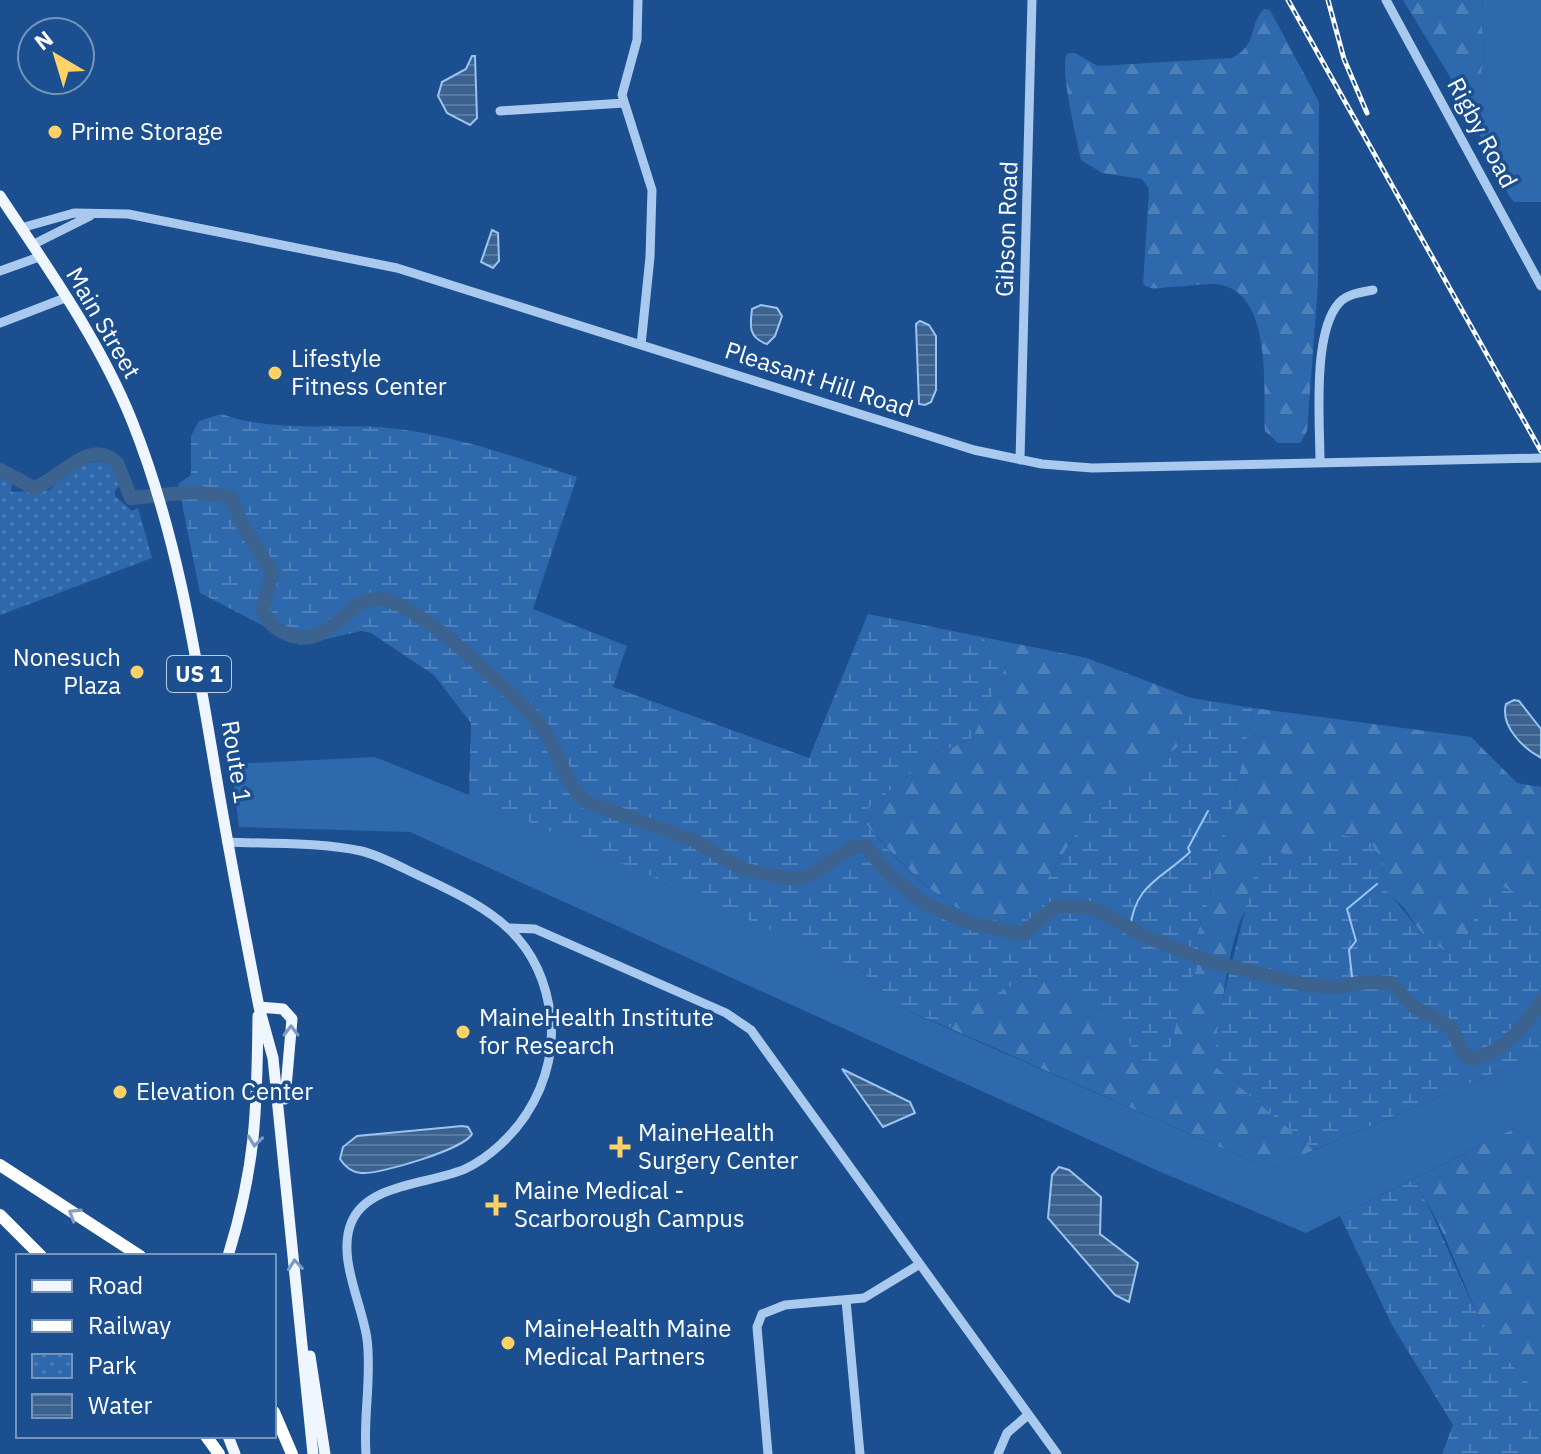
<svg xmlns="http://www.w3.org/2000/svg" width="1541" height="1454" font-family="'IBM Plex Sans',sans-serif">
  <defs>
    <pattern id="forest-firs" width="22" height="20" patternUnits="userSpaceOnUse" patternTransform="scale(2)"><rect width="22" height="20" fill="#2e69ad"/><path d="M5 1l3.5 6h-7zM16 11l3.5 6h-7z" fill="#4d80b9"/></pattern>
    <pattern id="wetland-marsh" width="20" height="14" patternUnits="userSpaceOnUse" patternTransform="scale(2)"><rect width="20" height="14" fill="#2e69ad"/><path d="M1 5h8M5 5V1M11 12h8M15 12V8" fill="none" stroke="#4d80b9"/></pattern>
    <pattern id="park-dots" width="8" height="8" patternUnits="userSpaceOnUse" patternTransform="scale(2)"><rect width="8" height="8" fill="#2e69ad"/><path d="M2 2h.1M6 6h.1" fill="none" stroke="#4d80b9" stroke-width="1.8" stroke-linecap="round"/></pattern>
    <pattern id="water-rules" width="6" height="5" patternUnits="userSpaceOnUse" patternTransform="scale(2)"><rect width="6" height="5" fill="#3c6290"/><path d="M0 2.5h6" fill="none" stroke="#597aa1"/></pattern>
  </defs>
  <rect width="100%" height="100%" fill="#1b4f8f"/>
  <!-- green -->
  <path fill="#2e69ad" d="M1483,0H1541V202H1514L1509,196L1458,90H1475C1492,53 1478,37 1483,0Z
    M375,757L531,820L859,969L897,1006L1270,1169L1541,1053V1115L1306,1233L1156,1170L410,832L239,827L231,764Z"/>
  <!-- forest -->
  <path fill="url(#forest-firs)" d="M1403,0H1483C1478,37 1492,53 1475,90H1458Z
    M1264,9L1270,10L1319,102L1318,284L1307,431L1300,443H1278L1265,431C1263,391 1273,297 1222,285C1208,282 1187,287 1172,287C1161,287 1152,292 1143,284L1149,189L1142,179L1102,173L1081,160C1077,140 1059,68 1067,54L1075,53L1098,66L1232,58C1259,44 1247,27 1264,9Z
    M982,637L1087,658L1191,698L1177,748L1100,796L1024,916C1014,918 1003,921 993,920C948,919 886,847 859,816L928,759L973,737L1006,666Z
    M1253,708L1471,737L1517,783L1541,787V907L1479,903L1468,938L1449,953L1426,940L1404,908L1383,888V859L1334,834C1310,852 1261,886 1245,911C1229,937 1216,1036 1218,1068L1314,1150L1270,1169L949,1028L973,1005L1028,978L1065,985L1111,1018L1141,1060L1167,1062L1181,1002L1196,970L1200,950L1197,934L1210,898L1212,864L1228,830Z
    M1541,1115V1393C1481,1346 1471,1294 1441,1229C1433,1212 1423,1196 1414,1179Z"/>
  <!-- wetland -->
  <path fill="url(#wetland-marsh)" d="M221,414C282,435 337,421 398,429C460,437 518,458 577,477L533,609L627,646L613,687L809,758L868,614L982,637L1006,666L973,737L928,759L859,816C885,848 949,919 993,920C1003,921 1014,918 1024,916L1100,796L1177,748L1191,698L1253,708L1228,830L1212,864L1210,898L1197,934L1200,950L1196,970L1181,1002L1167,1063L1141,1060L1111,1018L1065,985L1028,978L973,1005L949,1028L897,1006L859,969L469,795L471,723L434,675L371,633L361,631L300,645L200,593L178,484L191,475V436L199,421Z
    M1334,834L1367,839L1383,859L1384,888C1408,913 1418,935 1448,953L1468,938L1479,903L1504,887L1541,907V1053L1314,1150L1217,1068L1216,1038L1223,998L1255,870L1273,848L1296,861Z
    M1414,1179C1456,1252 1472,1339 1541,1393V1454H1442L1453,1425L1392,1325L1340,1216Z"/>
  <!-- park -->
  <path fill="url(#park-dots)" d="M106,461L116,468L123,483L115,490V496L132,511L138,508L152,558L0,615V475L12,482L11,492L50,490L66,471L79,464Z"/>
  <!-- water -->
  <path fill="url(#water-rules)" stroke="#9cc4f0" stroke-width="2" d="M472,56H475L477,118L470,125L447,113L438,96L442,82L466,69Z
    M492,230L498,233L499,261L493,268L481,262Z
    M761,305L777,308L782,316L775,336L767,344C748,338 750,325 752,309Z
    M920,321L929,325L936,336V390L931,402L925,405L919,404L916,324Z
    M1514,700L1519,701L1541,729V758C1523,748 1500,726 1506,704Z
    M842,1069L910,1102L915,1113L883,1127Z
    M462,1126L468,1127L472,1134C465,1149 378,1175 361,1173C351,1172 345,1167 340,1159L343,1147L357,1136Z
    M1059,1167L1069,1170L1101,1197L1100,1234L1138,1263L1129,1302L1115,1295L1048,1218L1052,1175Z"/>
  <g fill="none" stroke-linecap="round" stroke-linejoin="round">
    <!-- stream -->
    <path stroke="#9cc4f0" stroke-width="2" d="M1130,930C1134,884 1162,879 1190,852L1188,848L1208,811
      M1353,985L1349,950L1356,941L1347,909L1377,884"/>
    <!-- river -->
    <path stroke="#3c6290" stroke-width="14" d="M0,470L34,488C60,480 89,436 117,463L131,498L193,492L231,497L243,526L272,572L263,609C268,622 273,628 287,634C337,654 348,581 395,603C436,623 464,651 497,681C513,696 530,710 543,729C560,754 563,781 586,802L693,840L742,869L784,878L807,877L853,847L866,846L886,872L924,903L967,922L1022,934L1056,906L1093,908L1144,936L1208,961L1306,985L1334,987L1368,982L1391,983L1413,1006L1452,1028L1462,1052L1471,1059C1500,1055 1528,1024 1541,1000"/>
    <!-- minor -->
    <path stroke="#a9c9ee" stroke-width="9" d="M638,0L637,40L622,95L652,190L650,257L641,345
      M1386,0L1541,286
      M500,111L624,103
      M21,228L74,213L128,214L397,268L974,450L1042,464L1092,468L1541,458
      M32,245L90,216
      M0,271L39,257
      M0,323L65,298
      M1020,460L1032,0
      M1320,463C1320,423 1312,333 1339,303C1347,294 1362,292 1373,290
      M227,842C271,844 318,842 361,851C382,856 402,868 422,877C491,909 543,937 551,1021C555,1068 534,1114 500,1145C489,1155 478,1163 465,1169C431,1184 369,1183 352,1221C336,1256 362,1303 367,1339C372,1377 363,1416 366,1454
      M510,928L535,929L726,1013L751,1030L1057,1454
      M846,1300L860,1454
      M768,1454L757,1327L762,1314L785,1305L864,1298L920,1264
      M998,1454L1007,1433L1028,1415"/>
    <!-- major -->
    <path stroke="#f0f6ff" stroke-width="11" d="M0,196C47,267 100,341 132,421C177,533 196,656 216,775C229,852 244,930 259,1007L273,1058L313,1454
      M259,1007L283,1009L292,1019L285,1099
      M228,1256C256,1166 257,1109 258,1016
      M310,1356L325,1454
      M228,1436L235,1454"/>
    <!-- highway -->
    <path stroke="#fff" stroke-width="12" d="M0,1165L140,1256
      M0,1215L41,1256
      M274,1412L292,1454
      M206,1436L219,1454"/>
    <defs>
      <path id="rail" d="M1288,0L1541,451
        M1328,0L1344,59L1367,113"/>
    </defs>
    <!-- rail casing -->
    <use href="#rail" stroke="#fff" stroke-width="5"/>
    <!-- rail -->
    <use href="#rail" stroke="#1b4f8f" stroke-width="2" stroke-dasharray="6" stroke-linecap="butt"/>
  </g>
  <!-- one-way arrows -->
  <defs><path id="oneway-chevron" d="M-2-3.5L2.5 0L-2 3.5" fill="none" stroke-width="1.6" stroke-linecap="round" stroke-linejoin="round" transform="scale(2)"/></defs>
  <g stroke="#7b9ac1">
    <use href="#oneway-chevron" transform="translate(291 1031) rotate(-90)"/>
    <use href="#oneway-chevron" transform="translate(255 1141) rotate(97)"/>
    <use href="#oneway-chevron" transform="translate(295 1265) rotate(-95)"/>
  </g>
  <use stroke="#829ec1" href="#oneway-chevron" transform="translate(74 1214) rotate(-148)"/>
  <!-- markers -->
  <g fill="#ffd166" stroke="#1b4f8f" stroke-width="3">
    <circle cx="55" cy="132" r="8"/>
    <circle cx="275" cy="373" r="8"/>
    <circle cx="137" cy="672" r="8"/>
    <circle cx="463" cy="1032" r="8"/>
    <circle cx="120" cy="1092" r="8"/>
    <path d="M616 1135h8v8h8v8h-8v8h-8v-8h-8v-8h8z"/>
    <path d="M492 1193h8v8h8v8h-8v8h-8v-8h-8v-8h8z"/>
    <circle cx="508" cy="1343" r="8"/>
  </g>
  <g text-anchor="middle" stroke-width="7" stroke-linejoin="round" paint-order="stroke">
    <!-- shield labels -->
    <rect fill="#1b4f8f" stroke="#bbcadd" stroke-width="2" x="167" y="656" width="64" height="36" rx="6"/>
    <g font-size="22" font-weight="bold" fill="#fff">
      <text x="199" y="682">US 1</text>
    </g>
    <!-- poi labels -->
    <g font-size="24" fill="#fff" stroke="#1b4f8f" text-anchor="start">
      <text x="71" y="140">Prime Storage</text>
      <text x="291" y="367">Lifestyle<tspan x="291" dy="28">Fitness Center</tspan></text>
      <text x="121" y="666" text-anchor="end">Nonesuch<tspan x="121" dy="28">Plaza</tspan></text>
      <text x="479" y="1026">MaineHealth Institute<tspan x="479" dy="28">for Research</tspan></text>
      <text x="136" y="1100">Elevation Center</text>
      <text x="638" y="1141">MaineHealth<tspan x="638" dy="28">Surgery Center</tspan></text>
      <text x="514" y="1199">Maine Medical -<tspan x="514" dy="28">Scarborough Campus</tspan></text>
      <text x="524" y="1337">MaineHealth Maine<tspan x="524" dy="28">Medical Partners</tspan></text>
    </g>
    <!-- street labels -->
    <g font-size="24" fill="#fff" stroke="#1b4f8f">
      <text transform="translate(1482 133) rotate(62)" y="8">Rigby Road</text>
      <text transform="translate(1007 229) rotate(-88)" y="8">Gibson Road</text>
      <text transform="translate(103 323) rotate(60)" y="8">Main Street</text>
      <text transform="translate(819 380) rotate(18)" y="8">Pleasant Hill Road</text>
      <text transform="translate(236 762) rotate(81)" y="8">Route 1</text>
    </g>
  </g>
  <!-- legend -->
  <rect x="16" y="1254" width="260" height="184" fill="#1b4f8f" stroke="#7695bc" stroke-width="2"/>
  <rect x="32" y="1280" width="40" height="12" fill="#f0f6ff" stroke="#7695bc" stroke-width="2"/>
  <text x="88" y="1294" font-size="24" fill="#ffffff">Road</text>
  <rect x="32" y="1320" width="40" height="12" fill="#ffffff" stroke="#7695bc" stroke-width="2"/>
  <text x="88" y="1334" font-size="24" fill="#ffffff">Railway</text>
  <rect x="32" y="1354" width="40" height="24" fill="url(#park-dots)" stroke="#7695bc" stroke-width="2"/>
  <text x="88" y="1374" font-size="24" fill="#ffffff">Park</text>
  <rect x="32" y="1394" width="40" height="24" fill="url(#water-rules)" stroke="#7695bc" stroke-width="2"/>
  <text x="88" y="1414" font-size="24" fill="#ffffff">Water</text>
  <!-- north arrow -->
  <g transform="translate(56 56) rotate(322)"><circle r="38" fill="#1b4f8f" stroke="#7695bc" stroke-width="2"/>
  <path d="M0-6L14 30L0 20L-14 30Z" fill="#ffd166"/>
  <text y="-12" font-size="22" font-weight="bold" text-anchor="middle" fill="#ffffff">N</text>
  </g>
</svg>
